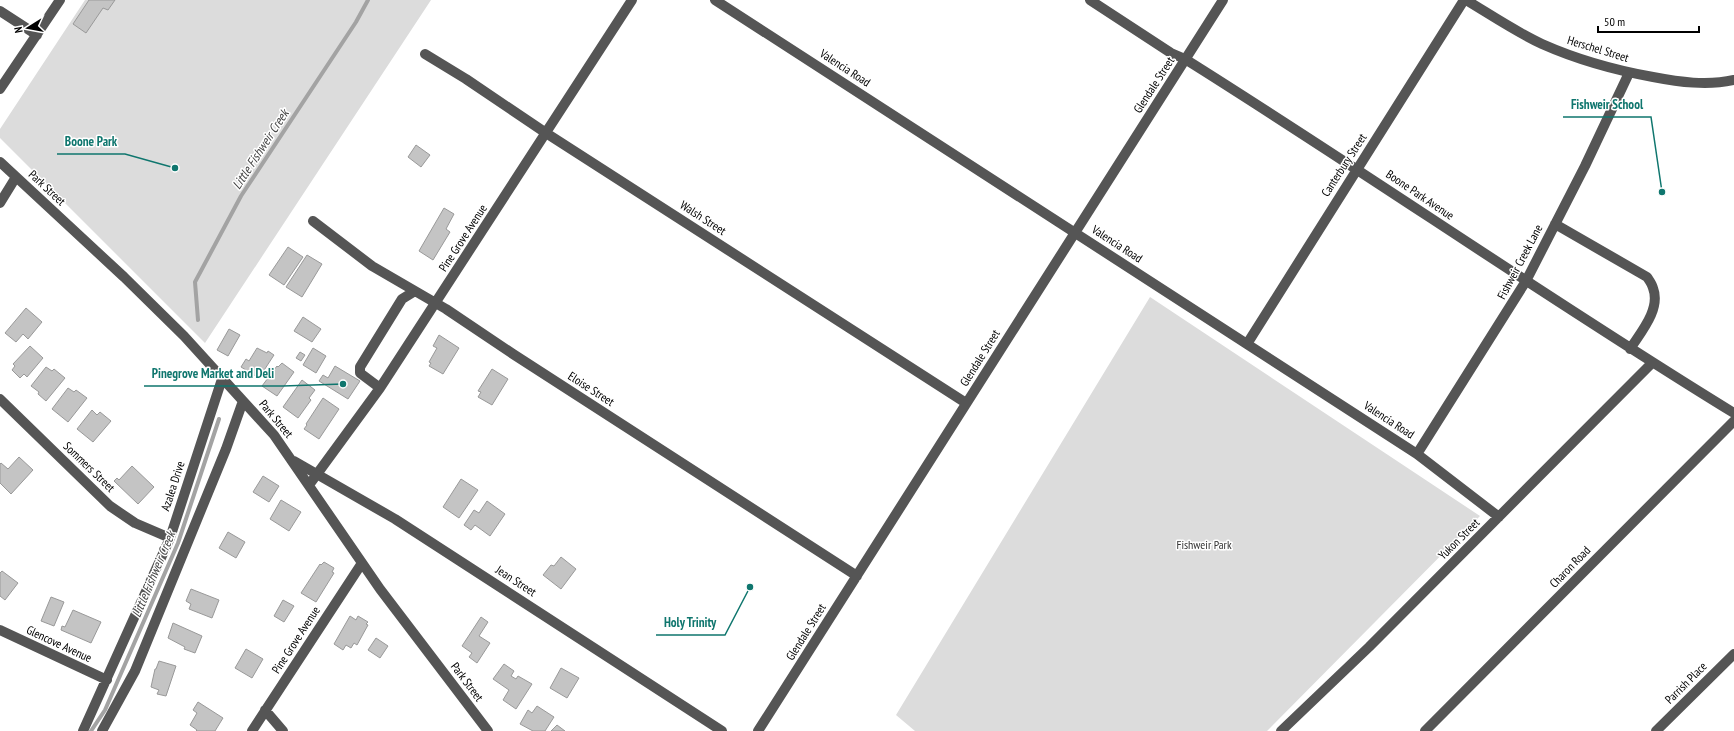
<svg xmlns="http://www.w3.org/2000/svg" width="1734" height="731" font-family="'PT Sans Narrow',sans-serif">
  <rect width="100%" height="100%" fill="#fff"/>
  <!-- green -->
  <path fill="#dcdcdc" d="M85,0H431L205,343L0,138V129Z
    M1150,297L1480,516L1267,731H915L896,715Z"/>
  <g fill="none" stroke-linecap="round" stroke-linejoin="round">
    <!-- stream -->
    <path stroke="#a3a3a3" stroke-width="4" d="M198,320L195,282L241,196L356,22L368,0
      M91,731L105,710L178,543L219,419"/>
  </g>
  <!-- building -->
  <path fill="#c4c4c4" stroke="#999" d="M89,0H115L108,10L103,8L86,33L73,24Z
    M416,145L430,155L421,167L408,157Z
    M444,208L454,214L446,229L450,232L433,260L419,251Z
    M288,247L303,257L284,285L269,275Z
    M307,255L322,264L302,297L286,287Z
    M26,308L42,322L28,339L23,334L16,342L5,333Z
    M303,317L321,329L312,342L294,331Z
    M229,329L240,335L228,356L217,350Z
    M439,335L459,348L443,374L429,366L431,363L429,362L437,348L433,346Z
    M30,346L43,358L27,377L24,374L20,378L12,370L15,366L13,364Z
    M257,348L267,353L268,351L274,355L259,378L241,367L246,359L249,361Z
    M313,348L326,356L316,373L303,365Z
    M300,352L305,355L301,361L296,358Z
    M282,363L294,372L277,396L262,386L277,366L278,367Z
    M335,366L360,381L348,399L319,381L323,375L328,378Z
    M46,367L52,371L54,369L65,378L46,401L38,394L39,392L31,386Z
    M492,369L508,379L492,405L478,397L481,392L478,391Z
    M302,380L315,390L309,398L311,400L298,418L283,407Z
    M68,388L74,392L76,390L87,398L68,422L52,409Z
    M323,398L339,409L319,439L304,429L307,425L306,424Z
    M92,410L97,415L100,412L111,421L93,442L77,429Z
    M19,457L33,470L11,494L0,483V464L1,463L8,469Z
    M132,466L154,487L138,504L114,481L117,478L119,480Z
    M263,476L279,486L269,502L253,492Z
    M461,479L478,490L459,518L443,507Z
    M281,500L301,512L289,531L270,519Z
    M487,501L505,514L490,536L475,525L471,530L464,525L474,510L479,513Z
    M228,532L245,542L236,558L219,548Z
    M561,557L576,569L561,589L543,575L551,565L554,566Z
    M324,562L334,568L332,572L334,573L316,602L301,593L320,564L321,565Z
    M2,571L18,583L5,600L0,596V573Z
    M191,589L219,600L212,618L189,609L191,604L186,601Z
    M51,597L64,602L54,626L41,621Z
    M283,600L294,606L284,622L274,616Z
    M73,610L101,622L91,643L61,630L62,626L65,627Z
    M350,616L356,620L358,616L368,622L366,624L368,625L357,645L354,643L351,648L346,645L343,650L334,644Z
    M481,617L488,622L479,636L490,643L477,663L469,657L472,653L462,646Z
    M173,623L202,636L195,653L184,649L185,647L168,638Z
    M376,638L388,646L380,658L368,650Z
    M246,649L263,659L252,678L235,668Z
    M159,661L176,666L166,696L157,694L159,690L151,687L155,669H156Z
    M504,664L514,671L511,676L516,679L518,676L532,684L516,709L503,700L509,690L493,679Z
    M561,668L579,678L567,698L550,688Z
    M198,702L223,718L215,731H196L197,730L190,725L197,713L193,710Z
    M537,706L554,717L545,731H533L520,724L528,710L532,713Z
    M557,725L565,731H551Z"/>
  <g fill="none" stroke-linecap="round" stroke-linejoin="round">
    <!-- minor -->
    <path stroke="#555" stroke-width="10" d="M715,0L1417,454L1499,517
      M1090,0L1171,53L1185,59C1370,175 1548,299 1734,413
      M1466,0C1491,15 1516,32 1542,44C1578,60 1614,70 1653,77C1679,82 1707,86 1734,80
      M0,11L37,35
      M425,54L466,79L546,133L966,403
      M0,89L60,0
      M0,162L124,277L184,336L274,435L380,589L488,731
      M0,203L16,177
      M313,221L372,266L446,309L513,354L857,576
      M1555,224L1647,277C1649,280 1652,284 1653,288C1661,309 1641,332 1630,349
      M1247,344L1464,0
      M380,388L360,373V367L402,299L415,291
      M0,399L110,506L135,523L170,538
      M1417,454L1526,281L1585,166L1629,73
      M294,461L395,519L722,731
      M309,485L380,388L632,0
      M0,630L107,680
      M265,710L283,731
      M83,731L170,538L222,379
      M102,731L135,671L226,449L243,401
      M252,731L362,563
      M758,731L1223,0
      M1281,731L1369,647L1652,363
      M1425,731L1734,421
      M1656,731L1734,654"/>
  </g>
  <g text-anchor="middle" stroke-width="3" stroke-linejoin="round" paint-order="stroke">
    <!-- street labels -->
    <g font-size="12" fill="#000" stroke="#fff">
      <text transform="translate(1598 49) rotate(17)" y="4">Herschel Street</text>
      <text transform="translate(845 68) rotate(33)" y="4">Valencia Road</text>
      <text transform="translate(1154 85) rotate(-57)" y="4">Glendale Street</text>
      <text transform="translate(1344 165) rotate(-57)" y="4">Canterbury Street</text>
      <text transform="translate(47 188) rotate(43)" y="4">Park Street</text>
      <text transform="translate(1420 195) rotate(34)" y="4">Boone Park Avenue</text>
      <text transform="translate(703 218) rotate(33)" y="4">Walsh Street</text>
      <text transform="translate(463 238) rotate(-57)" y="4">Pine Grove Avenue</text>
      <text transform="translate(1117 244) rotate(33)" y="4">Valencia Road</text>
      <text transform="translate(1520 262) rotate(-62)" y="4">Fishweir Creek Lane</text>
      <text transform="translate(980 358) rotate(-58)" y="4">Glendale Street</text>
      <text transform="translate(591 389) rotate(33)" y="4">Eloise Street</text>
      <text transform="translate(276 419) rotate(50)" y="4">Park Street</text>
      <text transform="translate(1389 420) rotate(33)" y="4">Valencia Road</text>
      <text transform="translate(89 467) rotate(44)" y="4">Sommers Street</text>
      <text transform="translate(173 486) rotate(-72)" y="4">Azalea Drive</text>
      <text transform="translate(1459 539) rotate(-45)" y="4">Yukon Street</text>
      <text transform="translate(1570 567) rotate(-46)" y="4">Charon Road</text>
      <text transform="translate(516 581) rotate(33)" y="4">Jean Street</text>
      <text transform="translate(806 632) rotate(-58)" y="4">Glendale Street</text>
      <text transform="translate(296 640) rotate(-57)" y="4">Pine Grove Avenue</text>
      <text transform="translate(59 644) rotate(25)" y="4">Glencove Avenue</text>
      <text transform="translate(467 682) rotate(53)" y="4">Park Street</text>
      <text transform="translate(1686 683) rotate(-45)" y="4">Parrish Place</text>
    </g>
    <!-- park labels -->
    <g font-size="12" fill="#333" stroke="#fff">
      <text x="1204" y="549">Fishweir Park</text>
    </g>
    <!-- water labels -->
    <g font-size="13" font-style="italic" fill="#444" stroke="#fff">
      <text transform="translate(260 149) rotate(-57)" y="5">Little Fishweir Creek</text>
      <text transform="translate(153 574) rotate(-67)" y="5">Little Fishweir Creek</text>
    </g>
  </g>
  <!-- callouts -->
  <path fill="none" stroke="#0f766e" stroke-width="1.5" d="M1662 192L1651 117H1563M175 168L125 154H57M343 384L283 386H144M750 587L725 635H656"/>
  <g fill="#0f766e" stroke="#fff" stroke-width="1.5">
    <circle cx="1662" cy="192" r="4"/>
    <circle cx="175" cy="168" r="4"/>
    <circle cx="343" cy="384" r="4"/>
    <circle cx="750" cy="587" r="4"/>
  </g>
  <g font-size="13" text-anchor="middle" font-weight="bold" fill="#0f766e" stroke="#fff" stroke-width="3" stroke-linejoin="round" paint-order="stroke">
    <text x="1607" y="109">Fishweir School</text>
    <text x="91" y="146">Boone Park</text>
    <text x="213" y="378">Pinegrove Market and Deli</text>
    <text x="690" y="627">Holy Trinity</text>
  </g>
  <!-- north arrow -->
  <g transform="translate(28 28) rotate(259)" stroke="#ffffff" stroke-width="3" paint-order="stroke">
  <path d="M0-3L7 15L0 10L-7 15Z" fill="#000000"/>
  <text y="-6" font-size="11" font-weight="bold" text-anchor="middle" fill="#000000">N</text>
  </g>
  <!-- scale -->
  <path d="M1598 26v6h101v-6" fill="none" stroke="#000000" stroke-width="2"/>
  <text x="1604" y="26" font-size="12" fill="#000000" stroke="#ffffff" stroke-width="3" paint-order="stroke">50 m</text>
</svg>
